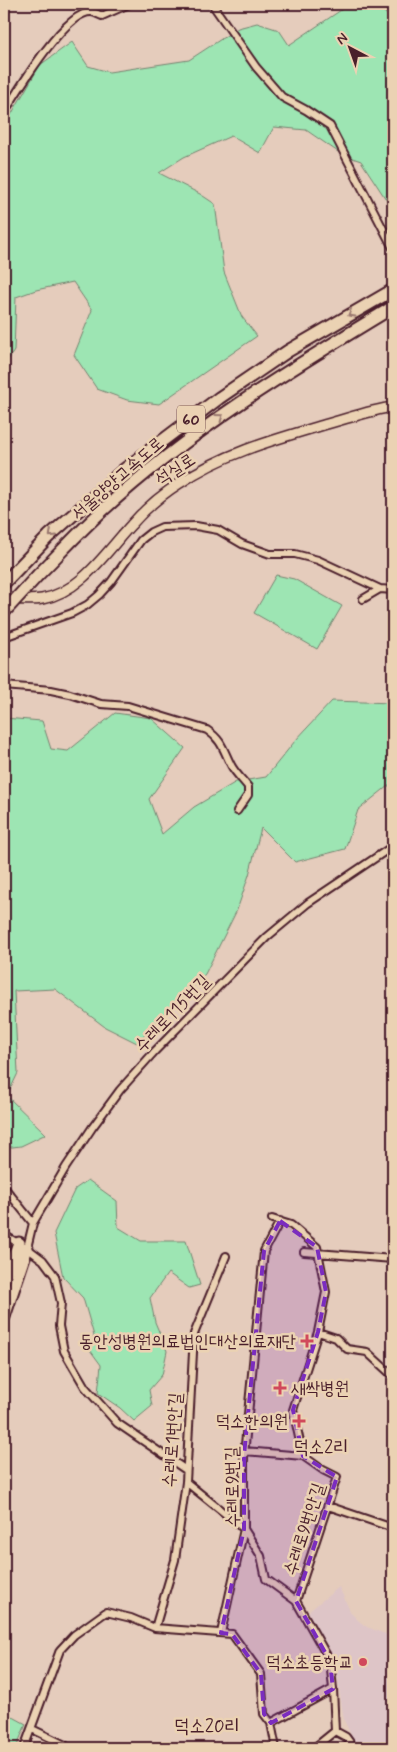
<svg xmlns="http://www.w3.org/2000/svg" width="397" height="1752" font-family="Mynerve,'Poor Story',sans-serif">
  <rect width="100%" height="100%" fill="#e5ccbc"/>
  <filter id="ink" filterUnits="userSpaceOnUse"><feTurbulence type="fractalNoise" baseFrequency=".02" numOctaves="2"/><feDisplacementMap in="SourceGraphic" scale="10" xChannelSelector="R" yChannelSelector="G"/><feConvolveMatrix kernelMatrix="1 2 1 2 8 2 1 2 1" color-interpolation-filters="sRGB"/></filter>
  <g filter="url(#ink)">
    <!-- built -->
    <path fill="#dec5c7" d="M339,1587L351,1613L359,1621L367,1627L393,1637V1748H357L344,1720L336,1669L331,1655L308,1612Z"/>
    <!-- green -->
    <path fill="#9de5b3" stroke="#74826f" d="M350,4H375L393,20V210L361,161L341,154L306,130L274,127L260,153L231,136L184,157L159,173L200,194L215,204L224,272L242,317L257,336L159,404L127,400L97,389L74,355L92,310L73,282L36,290L16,297L14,351L4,366V127L40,65L72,42L88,66L109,72L189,60L238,28L257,23L279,30L289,45Z
      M276,575L294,579L342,606L317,649L254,613Z
      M332,701L393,703V786H388L358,810L345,849L295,862L261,828L249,875L237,910L205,974L137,1043L105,1027L55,989L14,991L18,1073L7,1096L46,1134L21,1146L4,1148V718L42,721L51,749L68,751L115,713L151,718L185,748L149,799L162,834L194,807L236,782L266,777L295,741Z
      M88,1180L117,1201L118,1227L141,1241H186L200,1285L189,1288L168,1273L150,1298L155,1322L167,1351L162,1375L149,1390L152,1406L134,1421L120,1408L98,1393L101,1365L90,1350L94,1336L83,1298L63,1277L54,1233L75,1189Z
      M4,1712L26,1724L16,1748H4Z"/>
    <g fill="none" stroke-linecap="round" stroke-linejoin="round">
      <defs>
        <path id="street" d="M212,4L256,67L282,97L306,110L330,126L393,248
          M4,113C17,92 64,12 91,12C95,12 99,15 102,16L129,4
          M363,599L380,589L393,590
          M4,637L72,613L87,605L99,595L111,582L141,540L151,532L162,527L196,526L218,530L242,544L270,554H295L318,560L380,589
          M4,686L51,690L70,694L101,704L128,706L207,730C223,741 223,750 231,765C235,773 243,780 248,787V795L237,811
          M4,1187L33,1223
          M272,1219L291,1225L317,1247L326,1292L318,1332L293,1410L303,1456L323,1470L337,1477L296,1601
          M280,1221L264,1251L244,1455V1529L261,1556L266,1579L296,1601L330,1661L333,1689L335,1731L346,1737L354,1748
          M4,1235L27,1248L43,1260L55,1276L61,1303L59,1326L64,1351L85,1387L117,1423L186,1470
          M27,1248L33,1223L66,1167L92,1128L120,1090L155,1051L267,937L308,903L393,846
          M304,1252L393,1259
          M318,1332L336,1338L347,1349L367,1352L393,1376
          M244,1451L303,1456
          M186,1482L244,1529L221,1633
          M328,1506L393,1528
          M155,1628L175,1560L186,1482L194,1334L226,1256
          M271,1723L333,1689
          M32,1729L65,1745L67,1748
          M24,1748L60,1650L74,1635L106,1612L131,1618L155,1628L232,1634L261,1674L264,1714L271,1723L276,1748
          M314,1748L335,1731"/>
        <path id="secondary" d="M4,599C16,599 30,601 42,599C81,592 106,552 131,525C145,509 161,495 180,483C224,453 276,439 327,424C349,418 371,410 393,407"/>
        <path id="highway" d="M38,575C59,554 80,531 102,511C190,430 292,368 393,307
          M4,583L49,536L125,469L219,398L288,351L393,290
          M4,1280L19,1243
          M4,1317L27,1248"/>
      </defs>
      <!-- street casing -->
      <use href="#street" stroke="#4a1f2b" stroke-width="10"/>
      <!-- secondary casing -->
      <use href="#secondary" stroke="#4a1f2b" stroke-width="12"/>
      <!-- highway casing -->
      <use href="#highway" stroke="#4a1f2b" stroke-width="15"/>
      <!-- street -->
      <use href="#street" stroke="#ebd2b3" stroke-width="6"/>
      <!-- secondary -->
      <use href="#secondary" stroke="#ebd2b3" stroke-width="9"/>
      <!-- highway -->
      <use href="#highway" stroke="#ebd2b3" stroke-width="11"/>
      <defs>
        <path id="highway-bridge" d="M4,612L38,575"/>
      </defs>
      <!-- highway-bridge casing -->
      <use href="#highway-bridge" stroke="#4a1f2b" stroke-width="15" stroke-linecap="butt"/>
      <!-- highway-bridge -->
      <use href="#highway-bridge" stroke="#ebd2b3" stroke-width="11"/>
    </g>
    <!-- one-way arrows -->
    <defs><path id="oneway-chevron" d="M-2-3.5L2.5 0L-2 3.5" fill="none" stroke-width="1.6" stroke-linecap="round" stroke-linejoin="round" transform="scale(1.25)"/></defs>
    <g stroke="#9a786f">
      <use href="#oneway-chevron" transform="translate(351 314) rotate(150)"/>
      <use href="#oneway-chevron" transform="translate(220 417) rotate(-36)"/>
      <use href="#oneway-chevron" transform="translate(52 534) rotate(137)"/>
    </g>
  </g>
  <!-- marked area -->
  <path fill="#7b2cbf" fill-opacity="0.2" stroke="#7b2cbf" stroke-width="4" stroke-dasharray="10 6" stroke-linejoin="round" d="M280,1221L317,1247L326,1292L318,1332L293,1410L303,1456L337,1477L296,1601L330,1661L333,1689L271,1723L264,1714L261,1674L232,1634L221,1633L244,1529V1455L264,1251Z"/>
  <!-- markers -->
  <g fill="#d1495b" stroke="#ebd2b3" stroke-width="2">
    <path d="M304.5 1333.5h5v5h5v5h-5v5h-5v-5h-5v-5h5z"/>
    <path d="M277.5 1380.5h5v5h5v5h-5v5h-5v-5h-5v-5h5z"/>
    <path d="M296.5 1413.5h5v5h5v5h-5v5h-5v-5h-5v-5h5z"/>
    <circle cx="363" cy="1662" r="5"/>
  </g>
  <g text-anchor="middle" stroke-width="5" stroke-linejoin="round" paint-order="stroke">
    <!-- shield labels -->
    <rect fill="#ebd2b3" stroke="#7a5554" stroke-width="1" x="177" y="405.5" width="28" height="27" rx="4"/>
    <g font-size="16" font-weight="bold" fill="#4a1f2b">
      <text x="191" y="425">60</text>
    </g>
    <!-- street labels -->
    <g font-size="18" fill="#4a1f2b" stroke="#ebd2b3">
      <text transform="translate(175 469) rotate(-33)" y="6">석실로</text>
      <text transform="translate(117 478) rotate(-41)" y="6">서울양양고속도로</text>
      <text transform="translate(172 1013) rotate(-46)" y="6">수레로115번길</text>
      <text transform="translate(172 1440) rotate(-86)" y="6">수레로1번안길</text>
      <text transform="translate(232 1487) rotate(-91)" y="6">수레로9번길</text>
      <text transform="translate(304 1529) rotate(-72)" y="6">수레로9번안길</text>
    </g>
    <!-- poi labels -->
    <g font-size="18" fill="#4a1f2b" stroke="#ebd2b3" text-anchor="end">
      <text x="296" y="1347">동안성병원의료법인대산의료재단</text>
      <text x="291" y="1394" text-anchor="start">새싹병원</text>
      <text x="288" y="1427">덕소한의원</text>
      <text x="353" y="1668">덕소초등학교</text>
    </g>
    <!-- neighbourhood labels -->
    <g font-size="19" fill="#4a1f2b" stroke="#ebd2b3">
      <text x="321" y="1453">덕소2리</text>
      <text x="207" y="1732">덕소20리</text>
    </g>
  </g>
  <!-- margin -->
  <rect width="397" height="1752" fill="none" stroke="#ebd2b3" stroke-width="20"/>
  <rect x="10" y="10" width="377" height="1732" fill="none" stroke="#4a1f2b" stroke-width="2" filter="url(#ink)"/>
  <!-- north arrow -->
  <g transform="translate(350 48) rotate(319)" stroke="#ebd2b3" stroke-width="4" paint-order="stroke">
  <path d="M0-4L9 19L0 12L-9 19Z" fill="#4a1f2b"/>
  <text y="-8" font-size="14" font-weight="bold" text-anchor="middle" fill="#4a1f2b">N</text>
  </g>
</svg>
